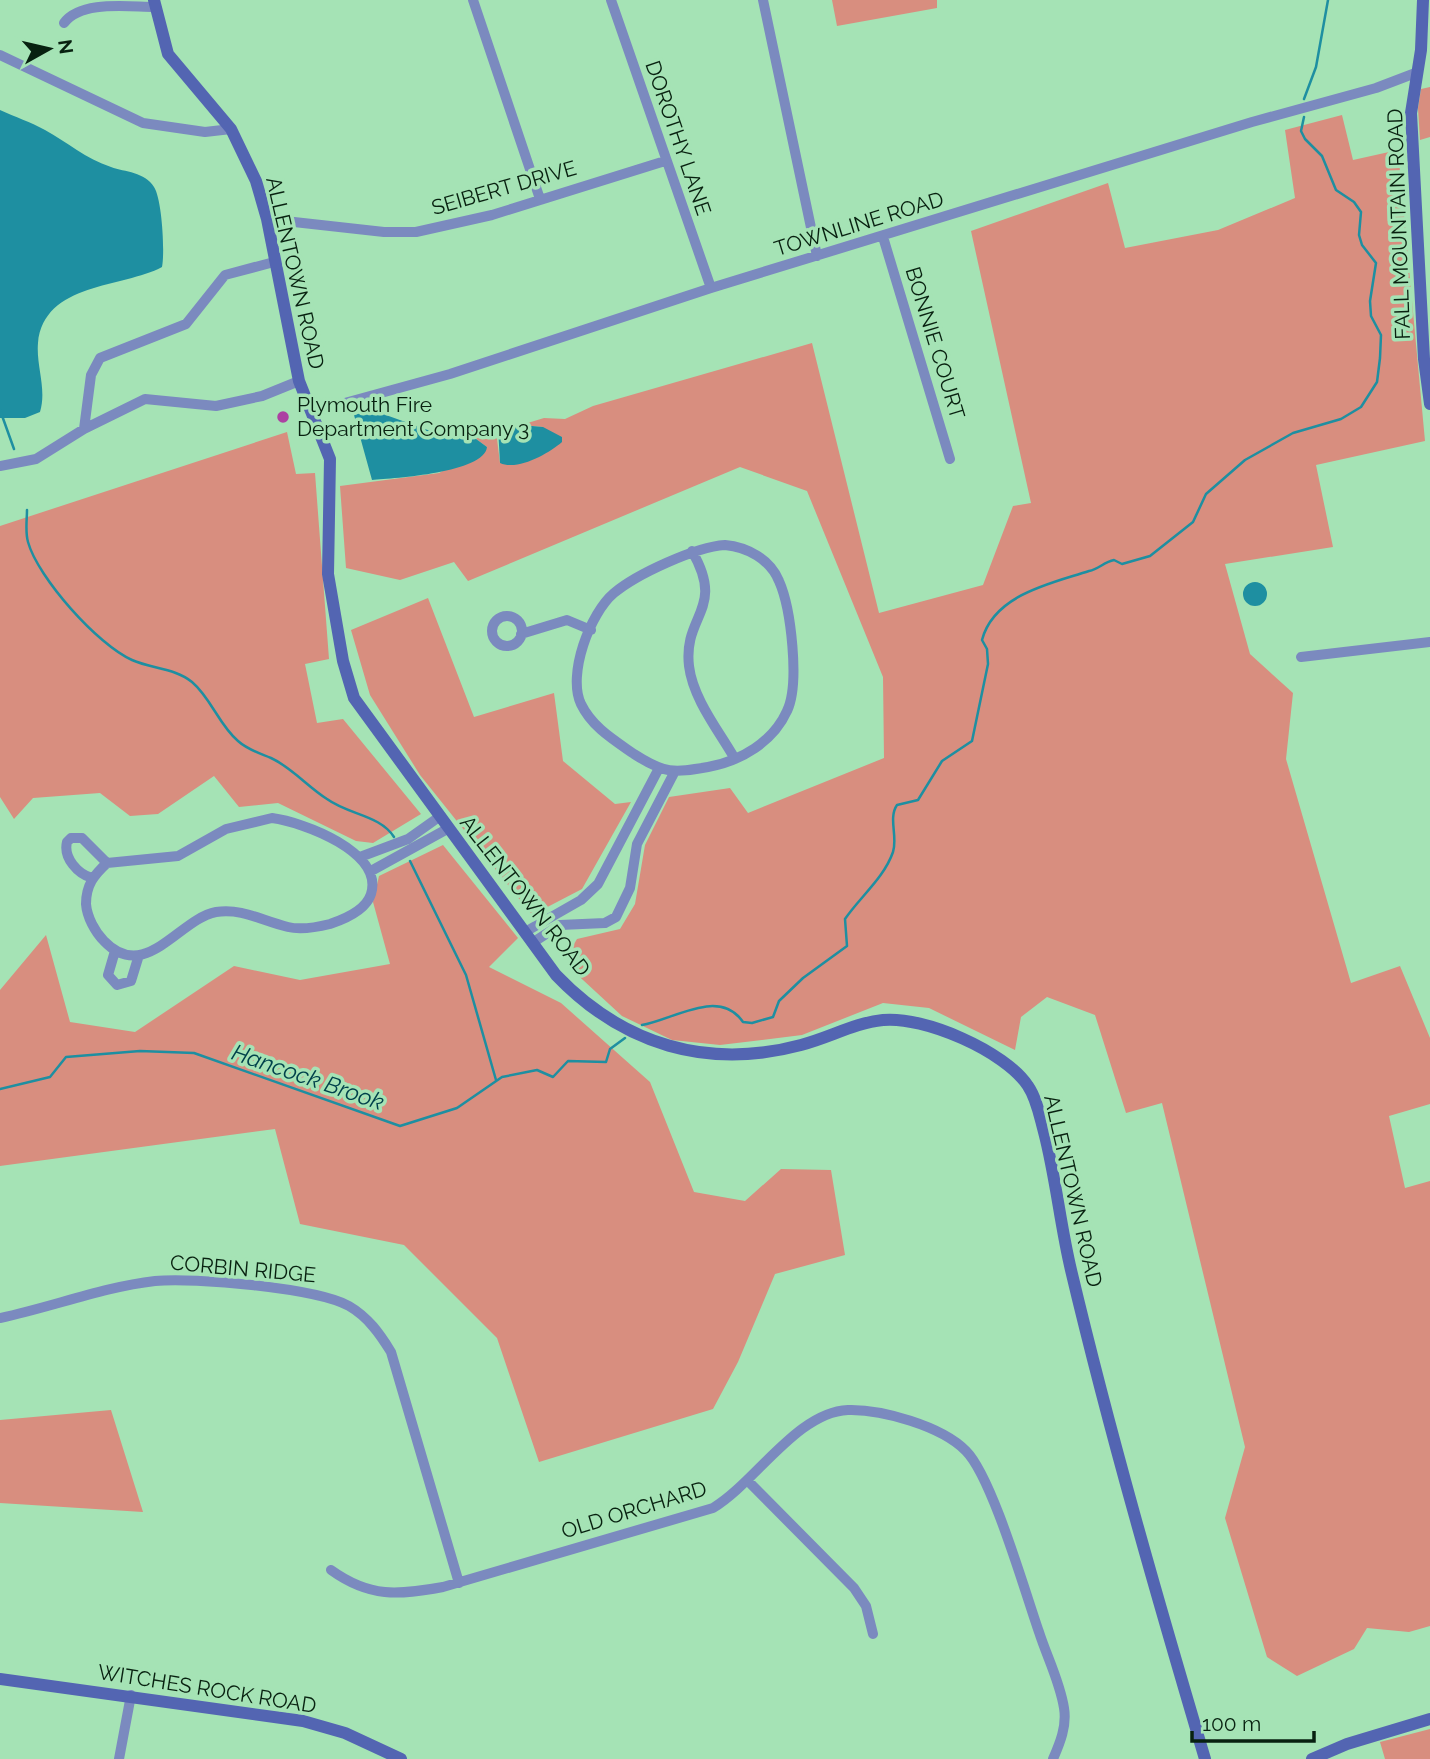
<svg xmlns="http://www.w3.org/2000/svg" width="1430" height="1759" font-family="Raleway,sans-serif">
  <rect width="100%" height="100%" fill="#a5e3b5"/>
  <!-- green -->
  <path fill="#d88e7f" d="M832,0H937V8L837,26Z
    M1430,87V137L1420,140L1418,108L1421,89Z
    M1342,115L1353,160L1398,150L1425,441L1316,465L1333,547L1225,564L1250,654L1293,693L1286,759L1351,983L1400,966L1430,1038V1104L1389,1116L1405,1188L1430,1181V1626L1409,1632L1367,1628L1354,1649L1297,1676L1267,1657L1225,1518L1245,1447L1162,1103L1126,1113L1095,1015L1047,997L1021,1017L1015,1050L929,1008L883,1003L802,1035L720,1045L672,1040L622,1016L570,968L568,954L577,939L620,929L635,904L645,845L669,797L730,788L748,813L884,758L883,677L807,491L740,467L468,581L454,562L400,580L346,568L340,486L439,473L487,447L461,428L495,423L500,463L543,427L521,425L544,418L565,419L593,406L812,343L879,613L983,585L1013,506L1031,503L971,231L1108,183L1125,248L1218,230L1295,198L1285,130Z
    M287,432L296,474L315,473L329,659L305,664L317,723L343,719L421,814L373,843L356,841L278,803L239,807L214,776L158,814L130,816L100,793L33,798L14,819L0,797V526Z
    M428,598L474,717L554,693L563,761L615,804L631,802L582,889L532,915L420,775L370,695L351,630Z
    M443,845L518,938L489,967L561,1003L650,1082L694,1192L745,1201L781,1169L831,1170L845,1255L775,1274L738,1362L713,1409L539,1462L497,1338L404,1245L300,1224L275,1129L0,1166V990L46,935L70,1022L135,1032L234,966L300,980L390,964L373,902L379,876Z
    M111,1410L143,1512L0,1503V1420Z
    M1430,1729V1759H1385L1380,1742Z"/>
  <!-- water -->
  <path fill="#1e8fa1" d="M0,110C15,117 31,122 45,130C67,142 86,159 111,167C125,172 145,172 154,187C162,199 165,252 162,267C123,288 44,282 38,343C36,366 47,389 40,412L25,418H0Z
    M372,410L436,433L461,428L487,447C484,473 395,478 372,480L354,415Z
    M521,425L543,427L562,437V442C548,454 518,471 500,463L498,427Z
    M1243 594a12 12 0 1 1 24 0a12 12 0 1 1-24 0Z"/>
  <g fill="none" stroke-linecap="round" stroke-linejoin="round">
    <!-- stream -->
    <path stroke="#1e8fa1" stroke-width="2.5" d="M1304,99L1316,67L1328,0
      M0,410L14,449
      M27,510C27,520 25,532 28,542C38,578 98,645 132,660C152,669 175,668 192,682C211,698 219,725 238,741C248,750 259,753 271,758C291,767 308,787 327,799C349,815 380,815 394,837
      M410,861L466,975L496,1080
      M642,1025C673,1020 719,987 743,1022L752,1023L773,1017L779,1001L803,978L847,946L845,919C860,897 884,878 893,852C898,837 888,818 897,805L918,800L942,761L972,741L988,664L987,649L982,640C994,594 1053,583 1089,571C1099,569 1104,562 1114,560L1122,564L1150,556L1193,522L1206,494L1245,460L1293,433L1341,419L1361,407L1377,382L1380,358L1381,335L1371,316L1370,301L1376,263L1362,245L1359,235L1361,212L1354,202L1336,190L1322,156L1305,139L1301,131L1304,117
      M0,1089L50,1077L66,1057L140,1051L194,1053L400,1126L457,1108L502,1077L537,1070L553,1077L568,1061L606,1062L610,1049L625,1038"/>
    <!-- street -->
    <path stroke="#7b8abf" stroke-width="10" d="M473,0L540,199
      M611,0L711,288
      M763,0L817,256
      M64,23C81,0 128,7 155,7
      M0,55L143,123L205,132L231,129
      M267,219L384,232H416L492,215L665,161
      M883,237L950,459
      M312,412L450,374L711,288L1252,122L1376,88L1418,72
      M84,429L91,375L100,358L186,324L225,275L274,262
      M0,466L36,459L84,429L145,399L216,406L262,396L299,381
      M725,545C747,547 770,559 779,581C791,608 800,684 787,711C773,742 741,761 708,767C673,773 665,774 634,754C614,740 592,727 581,704C567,675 590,613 614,593C637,574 695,547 725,545Z
      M692,551C726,610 683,614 689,666C693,699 719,731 735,759
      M492 631a15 15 0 1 1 30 0a15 15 0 1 1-30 0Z
      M521,634L567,620L591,630
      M1301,657L1430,642
      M272,818C303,822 384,852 371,894C366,910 345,919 330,924C318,927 300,930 288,927C262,921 243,908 216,912C179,919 145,984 104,941C95,932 87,917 86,904C86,885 94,875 107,863L178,856L226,829Z
      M360,857L408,839L439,817
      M371,871L449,828
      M92,878C78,874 63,858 67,842L71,838H82L107,863
      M525,932L581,900L598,884L658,770
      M532,943L560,925L605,923L616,917L630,888L637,844L674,773
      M115,951L108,975L117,985L131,981L139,955
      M0,1318C52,1307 103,1287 155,1281C193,1277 317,1288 349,1306C368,1317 380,1334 391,1352L459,1583
      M748,1481L854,1588L866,1606L873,1634
      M331,1570C370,1598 398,1595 443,1587L713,1508C755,1483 797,1412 848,1410C881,1409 942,1426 966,1451C992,1477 1025,1592 1039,1632C1047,1657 1060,1682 1064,1708C1067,1726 1060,1743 1053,1759
      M119,1759L131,1695"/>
    <!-- secondary -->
    <path stroke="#5365b2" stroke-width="12" d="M154,0L168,54L231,129L256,181L267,219L299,381L330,459L328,574L343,661L354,698L556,975C623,1045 708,1070 801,1045C829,1038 854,1023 883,1020C924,1016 1005,1051 1028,1086C1037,1099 1040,1118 1044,1132C1056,1178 1060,1224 1071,1270C1110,1434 1157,1597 1205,1759
      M1423,0L1421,50L1411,113L1424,359L1430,404
      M0,1679L303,1721L345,1733L401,1759
      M1312,1759L1347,1744L1430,1719"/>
  </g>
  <!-- markers -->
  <circle fill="#ac41a2" stroke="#a5e3b5" stroke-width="2.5" cx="283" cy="417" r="7"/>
  <g text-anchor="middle" stroke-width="7" stroke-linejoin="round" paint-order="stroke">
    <!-- street labels -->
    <g font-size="21" fill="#082110" stroke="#a5e3b5">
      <text transform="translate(678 138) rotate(71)" y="7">DOROTHY LANE</text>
      <text transform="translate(504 188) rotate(-16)" y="7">SEIBERT DRIVE</text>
      <text transform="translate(859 224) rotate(-17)" y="7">TOWNLINE ROAD</text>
      <text transform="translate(1399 224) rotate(-92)" y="7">FALL MOUNTAIN ROAD</text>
      <text transform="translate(295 273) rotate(77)" y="7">ALLENTOWN ROAD</text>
      <text transform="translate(935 343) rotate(73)" y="7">BONNIE COURT</text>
      <text transform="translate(525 896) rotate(52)" y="7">ALLENTOWN ROAD</text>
      <text transform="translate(1073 1191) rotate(77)" y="7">ALLENTOWN ROAD</text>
      <text transform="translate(243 1269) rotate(5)" y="7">CORBIN RIDGE</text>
      <text transform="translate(634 1510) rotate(-17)" y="7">OLD ORCHARD</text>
      <text transform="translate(207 1689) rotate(9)" y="7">WITCHES ROCK ROAD</text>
    </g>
    <!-- poi labels -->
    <g font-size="21" fill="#082110" stroke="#a5e3b5" text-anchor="start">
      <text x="297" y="412">Plymouth Fire<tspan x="297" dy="24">Department Company 3</tspan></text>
    </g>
    <!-- water labels -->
    <g font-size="23" font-style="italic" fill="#00414b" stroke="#a5e3b5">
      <text transform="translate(308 1077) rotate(19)" y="8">Hancock Brook</text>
    </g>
  </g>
  <!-- north arrow -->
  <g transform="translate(49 49) rotate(82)" stroke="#a5e3b5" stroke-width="5" paint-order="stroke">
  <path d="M0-5L12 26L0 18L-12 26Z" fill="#082110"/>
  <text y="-10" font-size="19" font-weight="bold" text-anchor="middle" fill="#082110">N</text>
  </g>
  <!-- scale -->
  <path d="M1192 1731v10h122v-10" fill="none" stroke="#082110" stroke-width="3.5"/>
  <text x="1202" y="1731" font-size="21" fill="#082110" stroke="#a5e3b5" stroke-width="5" paint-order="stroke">100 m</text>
</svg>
